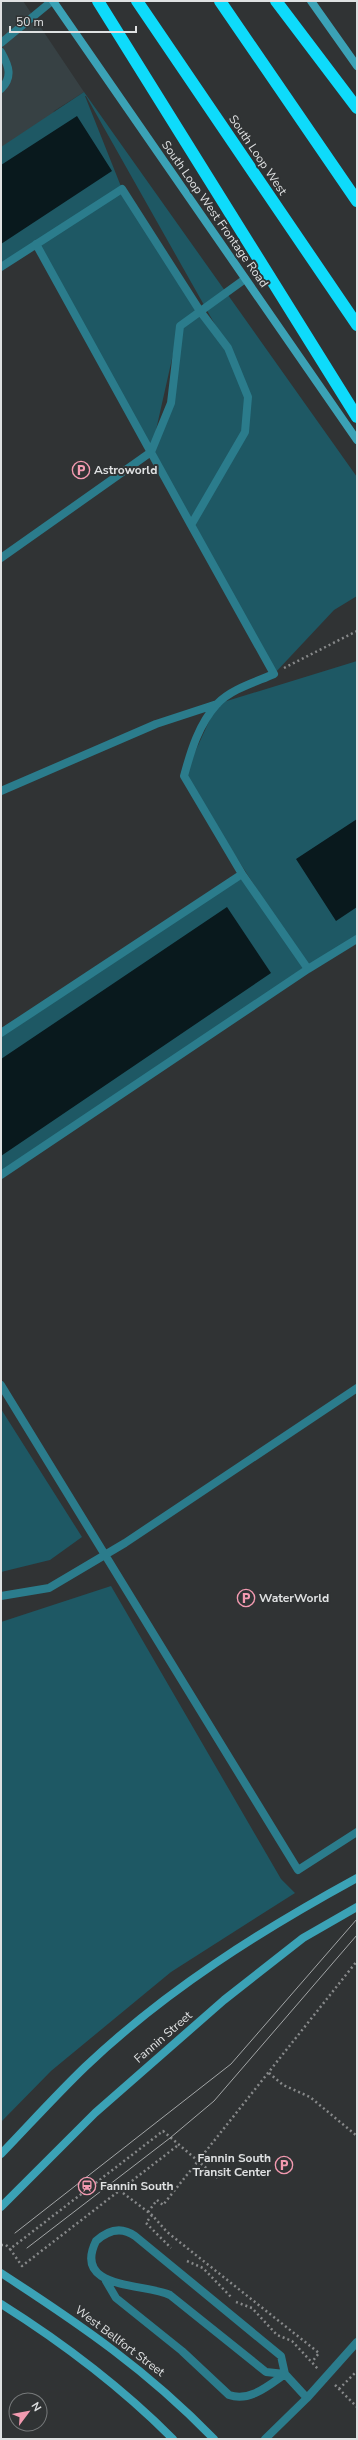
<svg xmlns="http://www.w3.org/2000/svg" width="358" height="2440" font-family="'Nunito Sans',sans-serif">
  <rect width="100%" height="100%" fill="#303334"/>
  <!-- built -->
  <path fill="#374144" d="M1,1H23L84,92L54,111L51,118L1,149Z"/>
  <!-- green -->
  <path fill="#1e5864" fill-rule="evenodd" d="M84,92L357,477V596L334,610L274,674L36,244L1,266V147ZM85,96H86L226,344L122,189ZM178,332L171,403L152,448Z
    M357,661V939L1,1175V1034L242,874L300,956L184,776L217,704Z
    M1,1409L82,1537L50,1560L1,1572Z
    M111,1586L281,1879L295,1893L171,1972L51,2071L1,2122V1622Z"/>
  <!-- water -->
  <path fill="#09191d" d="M77,116L112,171L1,244V165Z
    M357,819V907L336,921L296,859Z
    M227,907L271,973L1,1156V1059Z"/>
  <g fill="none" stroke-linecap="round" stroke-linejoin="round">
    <!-- path -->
    <path stroke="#87898a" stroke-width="2.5" stroke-dasharray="2 3" stroke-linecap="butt" d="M284,668L357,631
      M269,2073L283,2085L310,2097L357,2136
      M177,2146L22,2266L10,2249L163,2131L219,2179
      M119,2190L152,2215L167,2232L319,2353L312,2362
      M148,2212L157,2200L163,2205L357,1961
      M152,2215L146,2223L171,2248
      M1,2245H6L10,2249
      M187,2261L203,2268L231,2297
      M236,2302L252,2308L277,2335L292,2341L318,2369
      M335,2385L357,2407
      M339,2389L357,2371"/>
    <!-- service -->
    <path stroke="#2b7c8c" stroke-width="8" d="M1,43L52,1
      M1,52C9,66 13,77 1,89
      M36,244L191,525
      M1,267L122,189L200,311L228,348L248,397L245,432L191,525L274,674C256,682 231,689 217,704C199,724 191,750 184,776L242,874
      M1,558L151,452L171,403L180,326L245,279
      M1,791L156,724L217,704
      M1,1033L242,874L308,969L357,939
      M1,1175L308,969
      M1,1385L298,1870L357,1832
      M1,1596L49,1588L125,1543L357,1388
      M106,2281L116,2298L182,2351L229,2395C250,2402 268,2386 285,2374
      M285,2374L266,2372L170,2295C144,2283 72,2290 96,2241C108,2230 121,2226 135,2236L281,2356L285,2374L307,2398
      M265,2439L307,2398L357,2342"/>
    <!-- secondary -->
    <path stroke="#3ba2b6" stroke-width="8" d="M53,1L357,440
      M311,1L357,66
      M1,2154C29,2125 56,2095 85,2067C166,1990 260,1931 357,1878
      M1,2207L95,2113L224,2000L303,1938L357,1907
      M1,2273C81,2325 147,2370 214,2439
      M1,2304C63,2343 121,2387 173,2439"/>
    <!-- motorway -->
    <path stroke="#0edbfb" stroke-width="12" d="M98,1L357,417
      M137,1L357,325
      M220,1L357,201
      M276,1L357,108"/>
    <!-- tram -->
    <path stroke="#a2a5a6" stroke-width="1" d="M15,2233L231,2064L357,1919
      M27,2248L170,2138L214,2101L357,1935"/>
  </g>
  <!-- icons -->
  <defs>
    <symbol id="parking-ring" viewBox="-11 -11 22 22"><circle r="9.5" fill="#303334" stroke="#f29ab0" stroke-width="1.5"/><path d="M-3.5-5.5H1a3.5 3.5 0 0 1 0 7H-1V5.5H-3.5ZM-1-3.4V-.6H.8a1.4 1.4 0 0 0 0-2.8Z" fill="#f29ab0"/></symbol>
    <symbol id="station-ring" viewBox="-11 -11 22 22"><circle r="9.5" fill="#303334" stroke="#f29ab0" stroke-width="1.5"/><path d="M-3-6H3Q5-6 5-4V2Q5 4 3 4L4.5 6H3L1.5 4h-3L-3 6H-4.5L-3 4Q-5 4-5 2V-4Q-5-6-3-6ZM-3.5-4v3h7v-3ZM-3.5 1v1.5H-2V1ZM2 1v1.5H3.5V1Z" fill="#f29ab0"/></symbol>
  </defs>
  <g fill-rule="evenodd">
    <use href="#parking-ring" x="71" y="460" width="20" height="20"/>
    <use href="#parking-ring" x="236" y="1588" width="20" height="20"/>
    <use href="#parking-ring" x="274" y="2155" width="20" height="20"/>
    <use href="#station-ring" x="77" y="2176" width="20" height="20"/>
  </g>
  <g text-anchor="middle" stroke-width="4" stroke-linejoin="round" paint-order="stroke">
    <!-- street labels -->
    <g font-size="12" fill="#dfe1e2" stroke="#303334">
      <text transform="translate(258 155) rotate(56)" y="4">South Loop West</text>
      <text transform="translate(215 214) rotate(55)" y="4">South Loop West Frontage Road</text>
      <text transform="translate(163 2037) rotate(-41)" y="4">Fannin Street</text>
      <text transform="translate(120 2341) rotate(37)" y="4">West Bellfort Street</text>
    </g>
    <!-- poi labels -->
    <g font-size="12" font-weight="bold" fill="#dfe1e2" stroke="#303334" text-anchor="start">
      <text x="94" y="474">Astroworld</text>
      <text x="259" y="1602">WaterWorld</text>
      <text x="271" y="2162" text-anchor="end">Fannin South<tspan x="271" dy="14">Transit Center</tspan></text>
      <text x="100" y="2190">Fannin South</text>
    </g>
  </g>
  <!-- border -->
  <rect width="358" height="2440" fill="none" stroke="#dfe1e2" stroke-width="4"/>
  <!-- north arrow -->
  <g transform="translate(28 2412) rotate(58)"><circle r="19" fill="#303334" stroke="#76797a"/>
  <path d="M0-3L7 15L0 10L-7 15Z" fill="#f29ab0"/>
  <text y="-6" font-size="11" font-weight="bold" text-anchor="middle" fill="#dfe1e2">N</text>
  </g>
  <!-- scale -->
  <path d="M10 26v6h126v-6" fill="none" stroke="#dfe1e2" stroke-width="2"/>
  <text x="16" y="26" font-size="12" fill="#dfe1e2" stroke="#303334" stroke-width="3" paint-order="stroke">50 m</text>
</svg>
